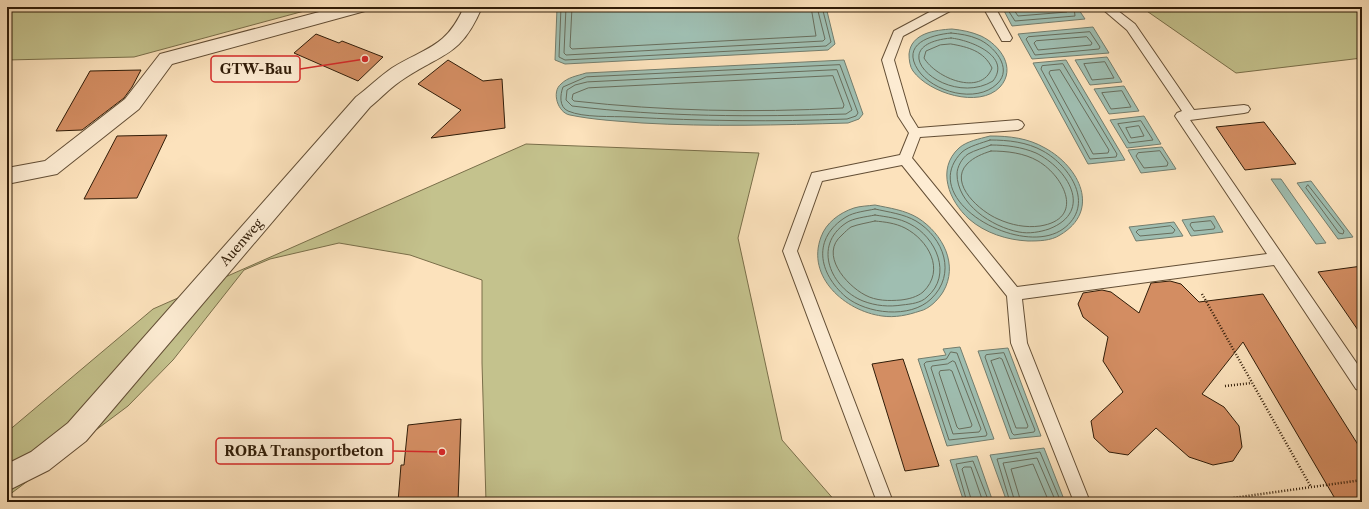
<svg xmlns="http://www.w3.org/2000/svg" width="1369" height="509" font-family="'Libre Caslon Text',serif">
  <rect width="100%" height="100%" fill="#fce2bc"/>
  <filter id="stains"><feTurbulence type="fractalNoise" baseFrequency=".005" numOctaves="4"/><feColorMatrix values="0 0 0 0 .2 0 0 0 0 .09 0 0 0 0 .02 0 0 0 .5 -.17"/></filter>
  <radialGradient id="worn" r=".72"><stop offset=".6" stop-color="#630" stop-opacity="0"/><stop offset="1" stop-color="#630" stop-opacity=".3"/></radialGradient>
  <!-- green -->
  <path fill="#c4c28d" stroke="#7a6f4a" d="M7,7H319L134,57L7,60Z
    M1141,7H1362V58L1236,73Z
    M526,144L759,153L738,238L782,440L836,502H486L482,363V280L410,255L339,243L270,259L244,270L173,360L128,406L9,495L7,472V432L153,309Z"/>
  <!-- water -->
  <path fill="#9fbeb1" stroke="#737d6d" d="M559,7H826L835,44L828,50L565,64L555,60L557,8Z
    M1002,7H1077L1085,19L1012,26Z
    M1093,27L1109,53L1032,59L1018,34Z
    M952,29C962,30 972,32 981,36C1000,45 1017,68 1000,87C979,109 929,93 913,71C910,67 909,60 909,54C911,33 935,30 952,29Z
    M1107,57L1122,82L1090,85L1075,60Z
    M844,60L863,114L859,119L848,123C779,125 711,127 642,123C618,121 594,120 570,115C558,113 551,92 561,84C568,77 577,76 586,73Z
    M1066,60L1125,160L1088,164L1033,63Z
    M1124,86L1139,111L1109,114L1094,89Z
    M1144,116L1161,144L1127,148L1110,120Z
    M990,136C1009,136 1028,138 1045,148C1080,167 1101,211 1060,235C1051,241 1038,241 1028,241C1007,240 985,233 969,219C949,201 936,169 959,148C967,141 979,139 990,136Z
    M1162,147L1176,169L1141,173L1128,150Z
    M1271,179H1281L1326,243L1316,244Z
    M1311,181L1353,237L1338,239L1297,183Z
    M875,205C889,208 905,210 918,218C943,234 959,265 943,292C938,300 929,309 920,311C908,315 895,318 882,316C845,311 806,277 821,237C826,223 839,213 854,208C860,206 868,206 875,205Z
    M1214,216L1223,232L1191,236L1182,220Z
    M1174,222L1183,236L1136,241L1129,227Z
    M960,347L994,439L947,446L918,359L946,355L943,349Z
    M1008,348L1041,436L1010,439L978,351Z
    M1044,448L1065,502H1007L990,455Z
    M977,456L993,502H964L950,460Z"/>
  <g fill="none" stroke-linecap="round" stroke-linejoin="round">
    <!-- shore -->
    <path stroke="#686d5c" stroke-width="1" d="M561,7L559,57L565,60L826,46L831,42L822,7
      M566,7L564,53L566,55L823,41L825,39L817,7
      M572,7L570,47L572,49L816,36L811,7
      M1006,7L1015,21L1075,16L1074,7
      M1012,7L1018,16L1067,12L1069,7
      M1090,32L1100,47L1099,49L1035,55L1026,39L1028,37Z
      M951,33C960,34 969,35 978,39C993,45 1014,68 997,84C976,104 933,92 918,70C901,44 930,35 951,33Z
      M1087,37L1092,43L1091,45L1038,50L1034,43L1036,41Z
      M951,38C970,40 1012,56 993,81C947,109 877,45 951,38Z
      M951,44C968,47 984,51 992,68C981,97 936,78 924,58L926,51L940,45Z
      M1105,62L1114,78L1092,80L1084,64Z
      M1063,64L1117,154L1116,157L1090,159L1041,69L1042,66Z
      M840,65L858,113L856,116L847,119C774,122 702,121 629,117C612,116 584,118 568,111C559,107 560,95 563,87L586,77Z
      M837,70L852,110L846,114C754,117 663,117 572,106L566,100L567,90L575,85L587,82Z
      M1060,70L1109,150L1108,153L1093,154L1049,73L1050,71Z
      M833,76L844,105L843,108C753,113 664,111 574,101L572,99L573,94L588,88Z
      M1122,91L1131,107L1111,109L1102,93Z
      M1141,121L1153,140L1129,143L1118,124Z
      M1139,126L1144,136L1131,138L1126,128Z
      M990,140C1008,140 1027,142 1043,151C1070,166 1096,205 1063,229C1021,259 915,199 962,152C969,146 982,143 990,140Z
      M991,145C1006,145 1022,147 1036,153C1067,168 1095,211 1049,229C1040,232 1029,234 1019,232C992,227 957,204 957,174C957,167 962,158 968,154C975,150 984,148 991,145Z
      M991,151C1007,151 1024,153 1038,161C1065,177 1085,219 1040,226C1026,228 1011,225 998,219C981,212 948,184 967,164C974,157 982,154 991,151Z
      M1160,151L1168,163L1167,166L1144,168L1136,156L1138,153Z
      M1308,185L1344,231L1343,234L1339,233L1306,188Z
      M875,209C888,212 904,214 916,221C944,238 957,274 931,299C910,319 867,314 846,297C818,273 812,238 846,217C854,212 866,211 875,209Z
      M875,215C887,217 899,218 910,224C936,237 953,275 927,297C921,303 911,304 902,305C889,307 876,306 863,301C831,288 812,246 846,223C853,218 866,217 875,215Z
      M875,221C885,222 895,223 905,228C928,240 946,270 923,292C917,297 909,299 901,300C889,301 876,301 865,295C846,285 819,254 842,235C845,232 848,229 851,227C859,224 867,223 875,221Z
      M1211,221L1215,227L1214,229L1194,231L1190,225L1191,223Z
      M1171,226L1175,230L1173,233L1140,236L1136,232L1138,230Z
      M951,352L957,353L987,434L986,436L949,440L924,364L926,362L946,359Z
      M1004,353L1035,430L1034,432L1014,435L1012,433L985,357L986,355Z
      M1000,358L1002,359L1028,426L1027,428H1016L991,361Z
      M953,361L955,362L981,429L979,432L953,434L931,368L932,366L947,364Z
      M950,370L952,371L972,425L971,427L959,429L957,427L939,373L940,371Z
      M967,502L956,464L973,461L989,502
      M972,502L962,469L964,467H971L983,502
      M1010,502L997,459L1040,452L1061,502
      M1015,502L1003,463L1037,458L1056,502
      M1021,502L1011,469L1033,464L1049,502"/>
  </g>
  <!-- building -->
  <path fill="#d38d62" stroke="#301c08" d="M316,34L339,43L342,41L383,57L358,81L294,53Z
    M448,60L483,81L502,79L505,128L431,138L461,110L418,84Z
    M141,70L132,87L124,98L82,130L56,131L90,71Z
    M1264,122L1296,164L1245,170L1216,127Z
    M167,135L137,198L84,199L117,136Z
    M1362,266V336L1318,272Z
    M1170,281L1181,284L1199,302L1263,294L1362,451V502H1337L1243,342L1202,394L1224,407L1239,426L1242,447L1233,461L1213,465L1189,457L1156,428L1128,455L1109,452L1094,438L1091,421L1123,392L1103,361L1108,337L1083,317L1078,304L1083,293L1102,290L1111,292L1139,313L1151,283Z
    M903,359L939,466L905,471L872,364Z
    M461,419L458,502H398L401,465H404L408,425Z"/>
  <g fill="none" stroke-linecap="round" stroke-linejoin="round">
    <defs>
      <path id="lane" d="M939,7H954L952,10L903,36L894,60L910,115L918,128L1018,120L1022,122L1024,125L1022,128L1018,130L920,137L912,158L1017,287L1267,254L1175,116L1177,113L1182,111L1127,30L1100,7H1113L1135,24L1194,110L1244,105L1248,106L1250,109L1248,112L1244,113L1190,120L1362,371V391L1356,389L1274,265L1022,299L1027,343L1090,502H1074L1011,343L1007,296L902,165L822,181L797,251L893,502H877L783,251L812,173L900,155L909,133L898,116L882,60L894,31Z
        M983,7H995L1012,38L1010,41H1002Z"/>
      <path id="street" d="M338,7H368L365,11L172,64L139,109L57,174L7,184V168L45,161L125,99L160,54Z
        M464,7H482C461,56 445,52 405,78C392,86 382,97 370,107L86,441L49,470L7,491V464L31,452L68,423L356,97C368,88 379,77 392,68C426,47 446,48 464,7Z"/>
    </defs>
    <!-- lane casing -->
    <use href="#lane" stroke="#634e35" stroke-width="2"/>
    <!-- street casing -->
    <use href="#street" stroke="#634e35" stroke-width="2"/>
    <!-- path -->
    <path stroke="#301c08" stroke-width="2.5" stroke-dasharray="1 2" stroke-linecap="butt" d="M1202,294L1311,487
      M1225,386L1252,383
      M1204,502L1362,480"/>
    <!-- lane -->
    <use href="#lane" fill="#fdecd3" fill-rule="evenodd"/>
    <!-- street -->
    <use href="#street" fill="#fdecd3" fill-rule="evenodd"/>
  </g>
  <g text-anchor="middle" stroke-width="3" stroke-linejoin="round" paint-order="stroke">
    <!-- street labels -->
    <g font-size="13" fill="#301c08" stroke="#fdecd3">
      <text transform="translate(241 242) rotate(-49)" y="5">Auenweg</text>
    </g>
  </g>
  <!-- callouts -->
  <path fill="none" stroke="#d62828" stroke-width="1.5" d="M365 59L300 69M442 452L393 451"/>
  <g fill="#d62828" stroke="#fdecd3" stroke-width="1.5">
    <circle cx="365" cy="59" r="4"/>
    <circle cx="442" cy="452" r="4"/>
  </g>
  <g fill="#fdecd3" stroke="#d62828" stroke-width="1.5">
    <rect x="211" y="56" width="89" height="26" rx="4"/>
    <rect x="216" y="438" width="177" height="26" rx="4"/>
  </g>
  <g font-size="14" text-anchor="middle" font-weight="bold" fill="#301c08">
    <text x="256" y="74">GTW-Bau</text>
    <text x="304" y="456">ROBA Transportbeton</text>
  </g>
  <!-- margin -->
  <rect width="1369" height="509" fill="none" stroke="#fce2bc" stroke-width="24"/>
  <rect x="8" y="8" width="1353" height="493" fill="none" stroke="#301c08" stroke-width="2"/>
  <rect x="12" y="12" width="1345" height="485" fill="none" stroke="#301c08"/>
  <rect width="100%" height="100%" filter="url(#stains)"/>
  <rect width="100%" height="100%" fill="url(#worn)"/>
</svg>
